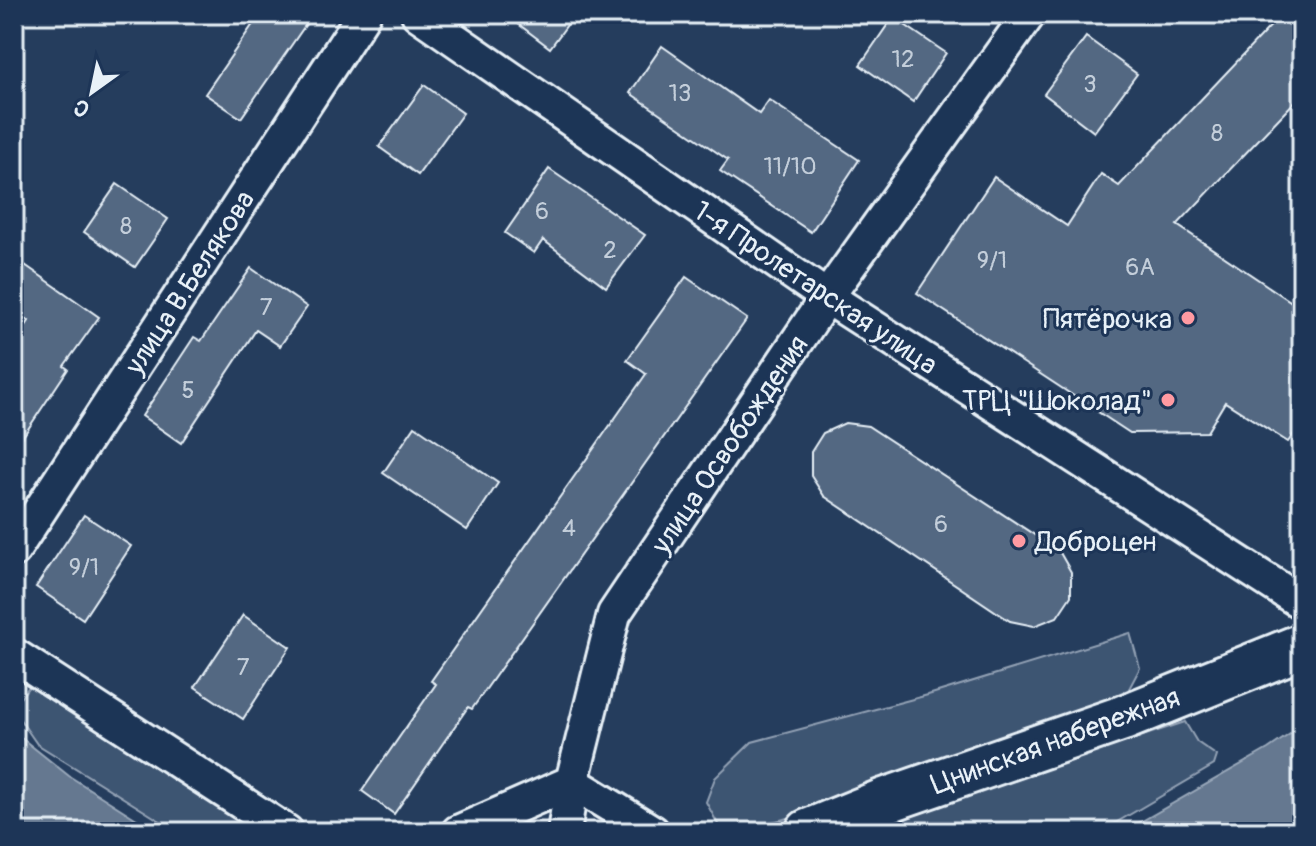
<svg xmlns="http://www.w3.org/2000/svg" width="1316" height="846" font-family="Pangolin,sans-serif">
  <rect width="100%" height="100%" fill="#253d5d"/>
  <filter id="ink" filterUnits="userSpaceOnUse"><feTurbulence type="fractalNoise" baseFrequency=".0125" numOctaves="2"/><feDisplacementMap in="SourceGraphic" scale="16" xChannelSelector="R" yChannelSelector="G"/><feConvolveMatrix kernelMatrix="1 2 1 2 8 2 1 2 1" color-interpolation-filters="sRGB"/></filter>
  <g filter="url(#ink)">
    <!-- green -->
    <path fill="#3e5472" stroke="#93a2b5" stroke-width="2" d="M1130,633L1140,668L1123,700L826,809L743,829L721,830L706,802L715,778L752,742L928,695Z
      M31,684L267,832H178L37,744L14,711V706Z
      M1185,722L1197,742L1217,756L1214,765L1100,832H881L932,805Z"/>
    <!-- water -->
    <path fill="#657890" stroke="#99a8ba" stroke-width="2" d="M1302,726V832H1123L1268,749Z
      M14,732L69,776L157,832H14Z"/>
    <!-- building -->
    <path fill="#536782" stroke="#e8f1f8" stroke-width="2" d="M260,14H313L241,118L205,94Z
      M505,14H575L550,48Z
      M1282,14H1302V94L1177,225L1302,309V422L1288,442L1225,402L1207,432L1130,433L917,293L994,177L1067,226L1101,174L1119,186Z
      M893,17L946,53L913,102L860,65Z
      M1086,37L1137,74L1094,132L1044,94Z
      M662,46L759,114L769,100L859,160L811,232L720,171L728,160L630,93Z
      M424,85L463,113L418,175L379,147Z
      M549,169L645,235L606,287L543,240L534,253L505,233Z
      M117,184L168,219L135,267L84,232Z
      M25,265L99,317L64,366L68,369L14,450V344L29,321L14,310V280Z
      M251,268L307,307L280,346L256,330L181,443L142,416L194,337L201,341Z
      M686,277L747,319L472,709L468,707L394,814L362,791L436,684L431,681L646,374L627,360Z
      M845,423L868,426L1059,551L1071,572V596L1057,617L1034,626L1010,621L824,496L811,476V452L823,433Z
      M415,426L498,483L467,530L383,473Z
      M84,515L131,546L83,619L36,587Z
      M243,615L290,647L243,719L195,687Z"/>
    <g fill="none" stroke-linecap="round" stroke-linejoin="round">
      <defs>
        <path id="minor" d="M418,14L827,297L1302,603
          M14,550L364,14
          M14,655L287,832
          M458,832L572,782L653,832
          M564,832L572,782L614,614L827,297L1029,14"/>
        <path id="secondary" d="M808,832L887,800L1123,718L1302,646"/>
      </defs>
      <!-- minor casing -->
      <use href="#minor" stroke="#e8f1f8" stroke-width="38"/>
      <!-- secondary casing -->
      <use href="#secondary" stroke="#e8f1f8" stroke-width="50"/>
      <!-- minor -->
      <use href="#minor" stroke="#1d3557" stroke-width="32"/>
      <!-- secondary -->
      <use href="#secondary" stroke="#1d3557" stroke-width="44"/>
    </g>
  </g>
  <!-- markers -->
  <g fill="#ff9aa2" stroke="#1d3557" stroke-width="3">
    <circle cx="1188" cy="318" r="8"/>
    <circle cx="1168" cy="400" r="8"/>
    <circle cx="1019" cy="541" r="8"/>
  </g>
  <g text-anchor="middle" stroke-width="6" stroke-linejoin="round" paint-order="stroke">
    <!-- number labels -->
    <g font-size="24" fill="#c3ceda">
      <text x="903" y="67">12</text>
      <text x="1090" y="92">3</text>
      <text x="680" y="101">13</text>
      <text x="1217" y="141">8</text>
      <text x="790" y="174">11/10</text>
      <text x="542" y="219">6</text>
      <text x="126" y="234">8</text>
      <text x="610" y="258">2</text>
      <text x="992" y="268">9/1</text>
      <text x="1140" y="275">6А</text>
      <text x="266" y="315">7</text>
      <text x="188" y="398">5</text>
      <text x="941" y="532">6</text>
      <text x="569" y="536">4</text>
      <text x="84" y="575">9/1</text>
      <text x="243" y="675">7</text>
    </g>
    <!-- street labels -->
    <g font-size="28" fill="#e8f1f8" stroke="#1d3557">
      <text transform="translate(189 282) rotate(-57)" y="10">улица В.Белякова</text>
      <text transform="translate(816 287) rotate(34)" y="10">1-я Пролетарская улица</text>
      <text transform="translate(729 444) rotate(-56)" y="10">улица Освобождения</text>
      <text transform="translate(1055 740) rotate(-20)" y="10">Цнинская набережная</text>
    </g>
    <!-- poi labels -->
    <g font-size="28" fill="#e8f1f8" stroke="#1d3557" text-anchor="end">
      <text x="1172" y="328">Пятёрочка</text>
      <text x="1152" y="410">ТРЦ "Шоколад"</text>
      <text x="1035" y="551" text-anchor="start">Доброцен</text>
    </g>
  </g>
  <!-- margin -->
  <rect width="1316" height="846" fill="none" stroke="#1d3557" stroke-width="48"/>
  <rect x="24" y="24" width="1268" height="798" fill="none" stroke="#e8f1f8" stroke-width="3" filter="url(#ink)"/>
  <!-- north arrow -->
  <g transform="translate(92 92) rotate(213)" stroke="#1d3557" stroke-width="6" paint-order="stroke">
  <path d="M0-6L14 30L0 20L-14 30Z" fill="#e8f1f8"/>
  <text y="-12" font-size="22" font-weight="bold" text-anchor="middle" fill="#e8f1f8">С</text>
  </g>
</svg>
